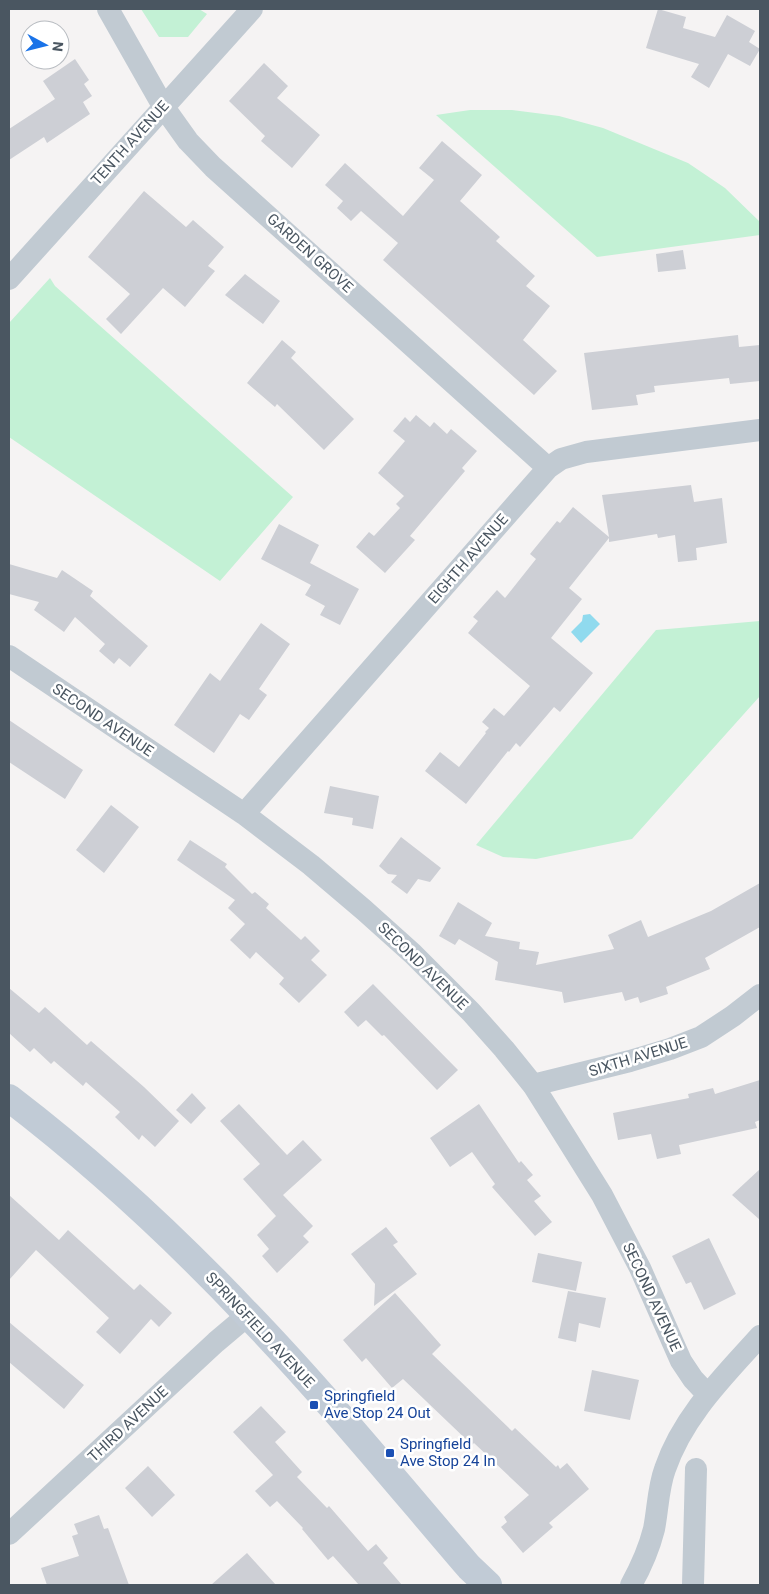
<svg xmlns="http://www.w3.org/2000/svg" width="769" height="1594" font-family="Roboto,sans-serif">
  <rect width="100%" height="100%" fill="#f5f3f3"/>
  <!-- green -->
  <path fill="#c3f1d5" d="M141,9H199L207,14L188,37H159Z
    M470,110H512L559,116L603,128L688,163L725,188L760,222V235L597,257L436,115Z
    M50,278L55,286L293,497L220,581L9,437V323Z
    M760,621V696L632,839L536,859L503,857L476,845L656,630Z"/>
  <!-- water -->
  <path fill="#90daee" d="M590,614L600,624L581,643L571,632L582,621L583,615Z"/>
  <!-- building -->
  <path fill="#cdcfd5" d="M658,9L686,17L683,28L715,37L727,15L755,31L749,42L760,49L750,66L728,54L709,88L691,77L699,64L646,48Z
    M75,59L89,80L84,84L92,96L83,102L90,114L47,143L44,137L9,160V129L55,99L43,81Z
    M264,63L288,86L277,98L320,135L292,168L261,141L265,136L229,101Z
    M442,141L482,175L460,201L500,237L496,241L535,276L526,286L550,306L523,340L557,371L534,395L383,260L398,243L361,211L351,221L337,208L343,201L325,185L345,163L403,216L434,180L419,168Z
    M144,191L186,227L193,220L224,247L208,266L215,271L185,307L163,288L121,334L106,319L130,294L88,257Z
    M683,250L686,269L658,272L656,254Z
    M245,274L280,301L263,324L225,295Z
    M738,335L739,347L760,345V381L730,384L729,378L654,386L655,392L636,395L638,405L592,410L584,353Z
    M282,340L296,352L291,358L354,419L324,450L277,404L275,407L247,383Z
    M416,415L430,427L434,422L447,434L451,429L477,451L462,468L465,471L410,536L415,540L385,573L356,547L369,532L374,536L400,508L396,504L404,496L378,473L405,441L393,431L405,417L410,422Z
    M691,485L694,502L722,498L727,543L696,548L697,560L678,562L675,535L658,538L657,534L609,542V538L569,588L582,599L551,638L593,673L560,712L554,707L520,747L516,743L509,752L508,751L466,804L425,771L440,752L459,767L486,733L485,732L489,728L482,722L494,708L504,716L530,686L468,633L478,621L473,617L497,590L505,598L536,559L530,554L557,521L560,523L573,507L609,537L602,495Z
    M279,524L319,545L310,563L359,589L340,625L320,615L325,606L305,595L311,585L261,559Z
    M9,564L57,578L62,570L93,591L90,596L148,646L130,667L119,658L114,664L99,651L105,644L75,617L64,632L34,610L39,602L9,594Z
    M261,623L290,644L259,689L267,695L249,720L240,714L214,753L174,725L210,673L220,681Z
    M9,720L83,770L65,799L9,762Z
    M330,786L379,796L373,829L352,825L353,818L324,813Z
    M111,805L139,827L104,873L76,850Z
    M401,837L441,868L430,882L418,879L407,894L391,882L397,875L388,874L379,866Z
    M190,840L227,864L225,867L252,894L255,892L269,904L266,908L301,940L305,936L320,951L311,960L327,975L299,1003L279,984L284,978L256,952L250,959L230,940L245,924L228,908L235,900L177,860Z
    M760,883V927L705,958L710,969L666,987L668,994L640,1003L638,997L625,1001L622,992L564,1003L562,992L495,980L498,962L459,939L455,945L439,936L458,902L492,923L485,936L520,942L519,949L539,952L536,965L614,949L608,935L641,920L648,937L711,911Z
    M373,984L458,1070L437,1090L384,1035L382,1036L366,1020L358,1027L344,1012Z
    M9,988L39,1013L45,1007L87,1045L91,1041L144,1087L179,1121L155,1147L142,1135L139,1140L115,1117L120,1112L86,1082L83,1086L54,1061L51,1064L34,1048L30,1052L9,1033Z
    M760,1080V1120L755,1122L757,1128L679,1145L681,1154L657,1159L651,1134L618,1140L613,1113L689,1098L688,1094L713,1088L715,1094Z
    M192,1093L206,1108L191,1124L176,1110Z
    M239,1104L287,1155L303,1140L322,1160L283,1195L313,1226L303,1236L309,1242L277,1273L262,1256L269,1249L257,1235L276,1216L243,1179L260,1164L220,1121Z
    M479,1104L519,1163L521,1161L533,1175L527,1180L541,1196L534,1201L552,1222L535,1236L492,1187L495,1184L472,1152L450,1167L430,1138Z
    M760,1169V1220L732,1195Z
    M9,1195L59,1240L68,1230L134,1290L140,1284L172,1313L159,1327L151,1319L120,1354L96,1332L109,1318L36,1250L9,1280Z
    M386,1227L398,1242L393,1245L417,1274L374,1306L375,1284L351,1254Z
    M709,1238L736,1294L704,1310L691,1282L686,1284L672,1256Z
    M538,1253L582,1262L576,1291L532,1282Z
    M568,1291L606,1298L600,1328L579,1323L576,1342L558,1338Z
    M395,1293L441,1345L432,1354L512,1431L515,1428L556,1467L558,1465L560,1469L567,1463L589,1489L549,1523L553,1527L523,1553L501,1527L507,1522L504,1517L529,1495L474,1443L472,1445L403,1379L392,1388L366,1358L362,1362L343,1340Z
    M9,1322L84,1385L64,1409L9,1362Z
    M592,1370L639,1380L630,1420L584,1411Z
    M261,1406L286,1432L275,1442L302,1472L297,1477L327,1508L329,1506L368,1551L376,1544L388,1558L383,1563L402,1585H359L333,1556L328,1560L302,1529L303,1528L277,1501L270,1507L255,1491L273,1475L233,1432Z
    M148,1466L175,1495L152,1517L125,1488Z
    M99,1515L104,1529L108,1528L129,1585H47L41,1568L79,1556L72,1536L78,1534L74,1524Z
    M247,1553L276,1585H211Z"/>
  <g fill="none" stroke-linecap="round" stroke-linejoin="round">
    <!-- street -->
    <path stroke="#c1cad2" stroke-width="22" d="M108,9L163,106L188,141L213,167L548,468
      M9,279L252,9
      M9,656L244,814L311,865L364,910L413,954L471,1012L504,1049L533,1085L567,1139L602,1195L640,1268L681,1361L693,1379L708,1395
      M244,814L548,468L561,459L586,452L760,430
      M533,1085L630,1061L670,1049L701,1037L733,1016L760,995
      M9,1534L216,1342L248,1315
      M631,1585C641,1567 649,1549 654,1529C658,1509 658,1488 665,1469C683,1416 724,1376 760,1336
      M693,1585L696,1469"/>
    <!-- secondary -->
    <path stroke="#c1cbd6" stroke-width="28" d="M9,1098C94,1163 173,1236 247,1314C325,1395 396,1482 469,1567L488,1585"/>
  </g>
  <!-- markers -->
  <g fill="#1a4fb4" stroke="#fff" stroke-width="2">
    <rect x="309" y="1400" width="10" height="10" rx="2.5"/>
    <rect x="385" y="1448" width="10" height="10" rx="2.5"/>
  </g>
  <g text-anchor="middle" stroke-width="5" stroke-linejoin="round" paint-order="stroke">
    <!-- street labels -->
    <g font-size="15" fill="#4a5661" stroke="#fff">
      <text transform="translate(130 143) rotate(-48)" y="5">TENTH AVENUE</text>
      <text transform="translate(310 253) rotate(42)" y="5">GARDEN GROVE</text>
      <text transform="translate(468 559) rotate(-49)" y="5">EIGHTH AVENUE</text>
      <text transform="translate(103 720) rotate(34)" y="5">SECOND AVENUE</text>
      <text transform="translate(423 966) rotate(44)" y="5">SECOND AVENUE</text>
      <text transform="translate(638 1057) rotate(-17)" y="5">SIXTH AVENUE</text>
      <text transform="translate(652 1297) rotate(65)" y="5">SECOND AVENUE</text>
      <text transform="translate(260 1330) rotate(47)" y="5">SPRINGFIELD AVENUE</text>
      <text transform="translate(128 1424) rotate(-43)" y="5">THIRD AVENUE</text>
    </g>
    <!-- transit labels -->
    <g font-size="15" fill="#164399" stroke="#fff" text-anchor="start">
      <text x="324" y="1401">Springfield<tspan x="324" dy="17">Ave Stop 24 Out</tspan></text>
      <text x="400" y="1449">Springfield<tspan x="400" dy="17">Ave Stop 24 In</tspan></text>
    </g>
  </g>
  <!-- border -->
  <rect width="769" height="1594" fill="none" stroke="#4a5661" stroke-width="20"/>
  <!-- north arrow -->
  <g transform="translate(45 45) rotate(97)"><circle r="24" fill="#ffffff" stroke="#b7bbc0"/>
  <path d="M0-4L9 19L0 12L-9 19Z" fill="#1a73e8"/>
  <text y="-8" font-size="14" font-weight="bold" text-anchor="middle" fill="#4a5661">N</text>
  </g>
</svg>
